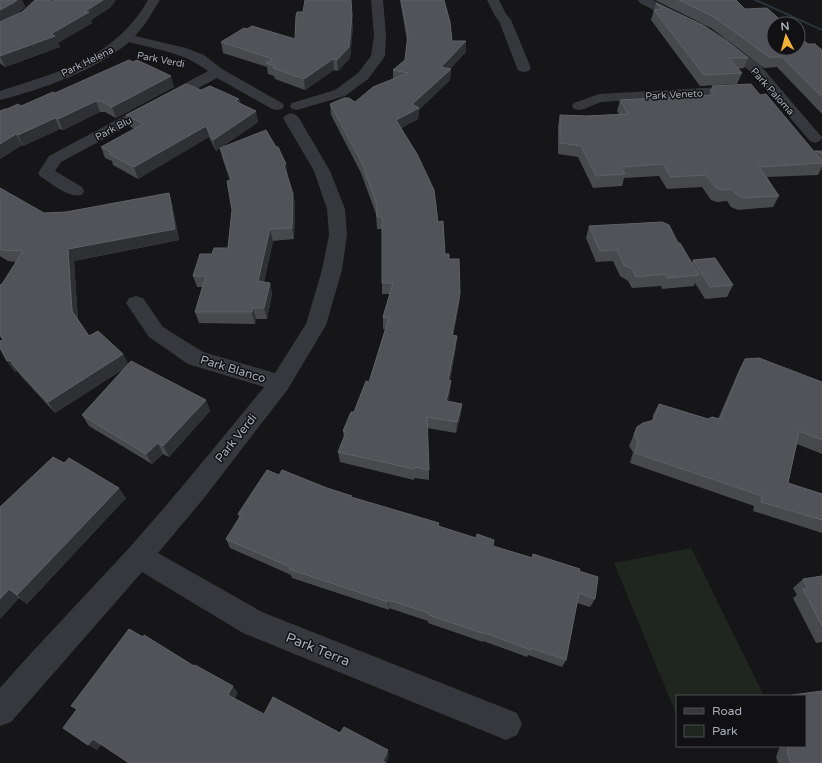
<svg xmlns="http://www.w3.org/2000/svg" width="822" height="763" font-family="'Varela Round',sans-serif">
  <rect width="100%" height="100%" fill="#161618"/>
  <!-- green -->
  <path fill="#1e261f" d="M691,548L764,696H677V716L614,563Z"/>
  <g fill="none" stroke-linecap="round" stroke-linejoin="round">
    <!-- stream -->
    <path fill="#2c353c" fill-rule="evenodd" d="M753,0H758L822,29V31Z"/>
    <!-- minor -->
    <path fill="#37383d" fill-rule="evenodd" d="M148,0H160L145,24L135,36L186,48L204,55L222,69L282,103L284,106L282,109L277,110L272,109L217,78L61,162L55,171L82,187L84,191L82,195C68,198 52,184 40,176L38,173L49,156L208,71C183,52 158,50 129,42C97,70 40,90 0,100V91C59,72 115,58 148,0Z
      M371,0H383L386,35L385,56L383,59L368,79L345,96L297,110L292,109L290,106L292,103L335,90L358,73L371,56L374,35Z
      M487,0H499L506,14L511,20L531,68L529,71L524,72L519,71L517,68L499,21L495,16Z
      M638,0H653L686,17L688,20L686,23H678L640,3Z
      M722,40L727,41L760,65L820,135L822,137L820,141L815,143L810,141L750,71L717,47L715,44L717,41Z
      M740,86L745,87L747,90L745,93L601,102L584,109L579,110L574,109L572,106L574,103L599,94Z
      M291,113L296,115L299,118L330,171L345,209L347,235L342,270L326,325L288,389L204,498L158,553L262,612L517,713L522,724L517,735L506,740L243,633L142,572L11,722L0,726V688C42,640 87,594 130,547C176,495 220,441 264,387L188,364L149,337L126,303L129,298L136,296L143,298L163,327L203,352L275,373L306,324L322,270L329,235L327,209L314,171L283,118L286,115Z"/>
  </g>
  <!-- wall -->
  <path fill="#47494d" d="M0,0H22L25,7L17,14L10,18L53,1L111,7L91,20L92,23L58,43L60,47L5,67L0,63Z
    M400,0H444L452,41L466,52L450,69H451L450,80L419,110L418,119L401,128L438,222L445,254L449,259L460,293L459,305L453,336L456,347L450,380V392L448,401L461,414L456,433L427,428L429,470V480L414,478V480L340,462L338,452L344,438L343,431L354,412L369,382L385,329H383V317L390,294H382V229H377L376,214L361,173L331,115L330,104L355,102L393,79V70L405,60L407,41Z
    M655,0H736L745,9L808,44L822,50V114L777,67L764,68L711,28Z
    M656,3L748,58L744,68L738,69L742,73L737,84L700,86L651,20Z
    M353,26L350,58L338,71L334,70L305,90L275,79L274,76L268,74L267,67L223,53L221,42L295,39Z
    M712,86L760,95L815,152V151H822V167L818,175L767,177L779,196L773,207L738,210L731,207L727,201L717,202L711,200L702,187L667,189L659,176L624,178L622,186L593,188L578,157L558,154V126L560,115L587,116L619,114L617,111L620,100L709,95Z
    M174,87L116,118L105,112H100L63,130L60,129L23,146L22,145L0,159V111L21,106L55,93Z
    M201,90L239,99L240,103L258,122L216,151L209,137L138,179L113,165L112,161L105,158L101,147L134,129L130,126L126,115Z
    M220,148L288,176H287L295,205L294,239L273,241L264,282L270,283L272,294L267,319H256L255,324L199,323L195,312L202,287H197L193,276L228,248L232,210L230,181L223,160Z
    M0,188L44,213L66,212L169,193L172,204L179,240L74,261L78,320L89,336L123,354L128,364L206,400L210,411L169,457L163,454L152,464L89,426L82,415L125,368L55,413L21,376L17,371L15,372L7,361L3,340L2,284L16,262L8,261L0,256Z
    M589,226L678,243L692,263L693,260L733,285L727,297L705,299L695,283L694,286L662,289L661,286L632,288L628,281L620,276L613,261L596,262L586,238Z
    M745,359L822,382V454L797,444L788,483L822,494V533L753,511L754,506L630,463L633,452L629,446L637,427L652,421L653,415L659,404L708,419H718L739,370Z
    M279,475L352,496V498L439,523V526L493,546L579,571L595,599L590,607L577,603L566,660L562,667L528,655L527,657L483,641V642L428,623V621L389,608V610L292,578L291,575L230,548L226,539L239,518L238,514Z
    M126,498L27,604L19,598L0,619V507Z
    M822,576V642L816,643L793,598L797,595L793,588L803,579Z
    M822,691V763H778L776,757L780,746H805V696H791L792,695Z"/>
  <!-- shaded-wall -->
  <path fill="#2f3033" d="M17,0H22L25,7L17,14L0,23V10Z
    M103,0H116L111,7L91,20L92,23L58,43L60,47L5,67L0,56L51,34L84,12Z
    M352,16L353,26L350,58L338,71L337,60Z
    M466,41V52L441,78V67Z
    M333,59L334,70L305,90L304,79Z
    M451,69L450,80L419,110L418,119L396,131V120Z
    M171,76L174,87L116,118L112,107Z
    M239,99L241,110L235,101Z
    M96,101L100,112L63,130L58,119Z
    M256,111L258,122L216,151L213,140Z
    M55,118L60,129L23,146L18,135Z
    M206,126L209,137L138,179L134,167Z
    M16,134L22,145L0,159V144Z
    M286,164L288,176H285L284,165Z
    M169,193L172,204L179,240L74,261L78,322L72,311L68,249Z
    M293,194L295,205L294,239L292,228Z
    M270,229L273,241L261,293L258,281Z
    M270,283L272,294L267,319L264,308Z
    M460,293L459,305L451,347L452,335Z
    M253,308L256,319L255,324L252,312Z
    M457,336L456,347L447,391L448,380Z
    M123,354L129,365L55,413L48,402Z
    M10,360L13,365L17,371L15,372L7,361Z
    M451,381L450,392L446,412V401Z
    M206,400L210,411L169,457L163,446Z
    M462,404L461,414L456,433L457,422Z
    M158,443L163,454L152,464L146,454Z
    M119,488L126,498L27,604L17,595Z
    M9,589L19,598L0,619V599Z
    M389,600V610L388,602Z
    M233,686L238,693L233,701L228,695Z
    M93,739L102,744L97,750L88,745Z
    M388,750L389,756L386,763L383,761Z"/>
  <!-- building -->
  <path fill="#525359" stroke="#5f6168" d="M0,0H17L13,3L0,10Z
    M35,0H44L53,1L55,0H103L84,12H89L51,34L55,36L0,56V22L22,12Z
    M305,0H351L352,16L349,47L337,60L333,59L304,79L273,68L276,67L266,63L273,59L221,42L244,28L247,29L252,26L295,39L296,16L297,12H303Z
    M401,0H444L450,22L452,41H466L441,67L451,69L412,104L419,108L396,120L417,154L434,190L438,222L443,221L445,254H449V259H459L460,293L452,335L457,336L448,380L451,381L446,401L462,404L457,422L427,417L429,470L415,467L414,469L338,452L346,432L343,431L351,412H354L366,381L369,382L389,318L383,317L393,283H382V217H377L376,202L361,161L330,104L344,98H349L355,102L373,87L408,73L393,70L405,60L408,34Z
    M679,0H736L745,9L767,8L785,24H774V48H798V36L808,44H815L822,50V97L782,57H769L714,17Z
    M656,3L703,25L727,41L748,58H729L742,73L704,75L654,10L662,9Z
    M129,60L133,62L137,60L171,76L112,107L101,101H96L58,119L55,118L18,135L16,134L0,144V111L5,109H7L18,104L21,106L53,92L55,93Z
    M186,84L201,90L210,86L239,99L235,101L256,111L213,140L206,126L134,167L109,154L111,152L101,147L143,124L126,115Z
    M751,84L760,95L766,94L822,161V163L759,167L779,196L743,198L737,195L732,189L721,190L716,188L706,175L671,177L663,164L621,167L625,174L596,176L581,146L560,143V115L587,116L628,114L620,100L714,95L710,90L715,89L712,86Z
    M266,130L276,147H278L286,164L284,165L293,194L292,228L270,229L258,281L270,283L264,308H253L252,312H195L206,276H193L200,254H212L214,248H228L232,210L227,181L232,180L220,148Z
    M815,151H822V153Z
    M0,188L44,213L66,212L169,193L175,229L68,249L72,311L89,336L98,331L123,354L48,402L13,365L10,360L7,361L0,348V341L3,340L0,335V285L2,284L23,251L1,250L0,249Z
    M662,222L669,225L678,243H680L699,275L667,278L665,274L636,277L632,269L624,265L617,250L600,251L589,226Z
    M715,258L733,285L710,287L693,260Z
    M759,358L822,382V440L799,431L788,483L822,494V520L761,502L762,496L635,453L638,442L634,435L637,427L643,423L654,420L659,404L708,419L712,417L720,419L745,359Z
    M131,361L206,400L163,446L158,443L146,454L82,415Z
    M53,457L64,463L69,458L119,488L17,595L9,589L0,599V507Z
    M267,470L279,475L282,470L327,488L352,496L351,497L439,523L438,526L476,538L477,534L494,540L493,546L532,558L533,554L580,569L579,571L598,577L595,599L579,593L566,660L531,648V650L485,633V634L429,615V613L389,600L388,602L289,569L290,567L226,539L241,515L238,514Z
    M822,576V626L803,589H808L803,579Z
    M129,629L143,637L144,635L194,666L195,665L233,686L228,695L264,714L273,697L340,733L344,727L388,750L383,761L386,763H129L93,739L88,745L63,728L77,709L71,706Z
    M822,691V763H791L787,752L789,746H805V696H793L792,695Z"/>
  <g text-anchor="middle" stroke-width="3" stroke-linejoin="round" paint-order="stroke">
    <!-- far-street labels -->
    <g font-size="10" fill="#a8adb8" stroke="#111113">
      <text transform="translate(161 59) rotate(11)" y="4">Park Verdi</text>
      <text transform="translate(87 61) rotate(-26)" y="4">Park Helena</text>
      <text transform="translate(773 91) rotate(48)" y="4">Park Paloma</text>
      <text transform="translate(674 94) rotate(-3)" y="4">Park Veneto</text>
      <text transform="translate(113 128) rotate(-28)" y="4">Park Blu</text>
    </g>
    <!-- street labels -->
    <g font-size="12" fill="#a8adb8" stroke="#111113">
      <text transform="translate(233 369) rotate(17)" y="4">Park Blanco</text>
      <text transform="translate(236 438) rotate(-51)" y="4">Park Verdi</text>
    </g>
    <!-- near-street labels -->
    <g font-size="14" fill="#a8adb8" stroke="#111113">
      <text transform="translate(318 649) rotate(22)" y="5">Park Terra</text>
    </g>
  </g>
  <!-- legend -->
  <rect x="676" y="695" width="130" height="52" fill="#111113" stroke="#4d4f55"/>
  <rect x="684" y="708" width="20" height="6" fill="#37383d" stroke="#4d4f55"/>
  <text x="712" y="715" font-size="12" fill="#a8adb8">Road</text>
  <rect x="684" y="725" width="20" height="12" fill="#1e261f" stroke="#4d4f55"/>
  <text x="712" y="735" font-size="12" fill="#a8adb8">Park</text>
  <!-- north arrow -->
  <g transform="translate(786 36) rotate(354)"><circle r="19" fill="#111113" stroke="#4d4f55"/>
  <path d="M0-3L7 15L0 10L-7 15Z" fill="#f2b134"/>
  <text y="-6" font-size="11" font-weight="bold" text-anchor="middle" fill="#a8adb8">N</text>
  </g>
</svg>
